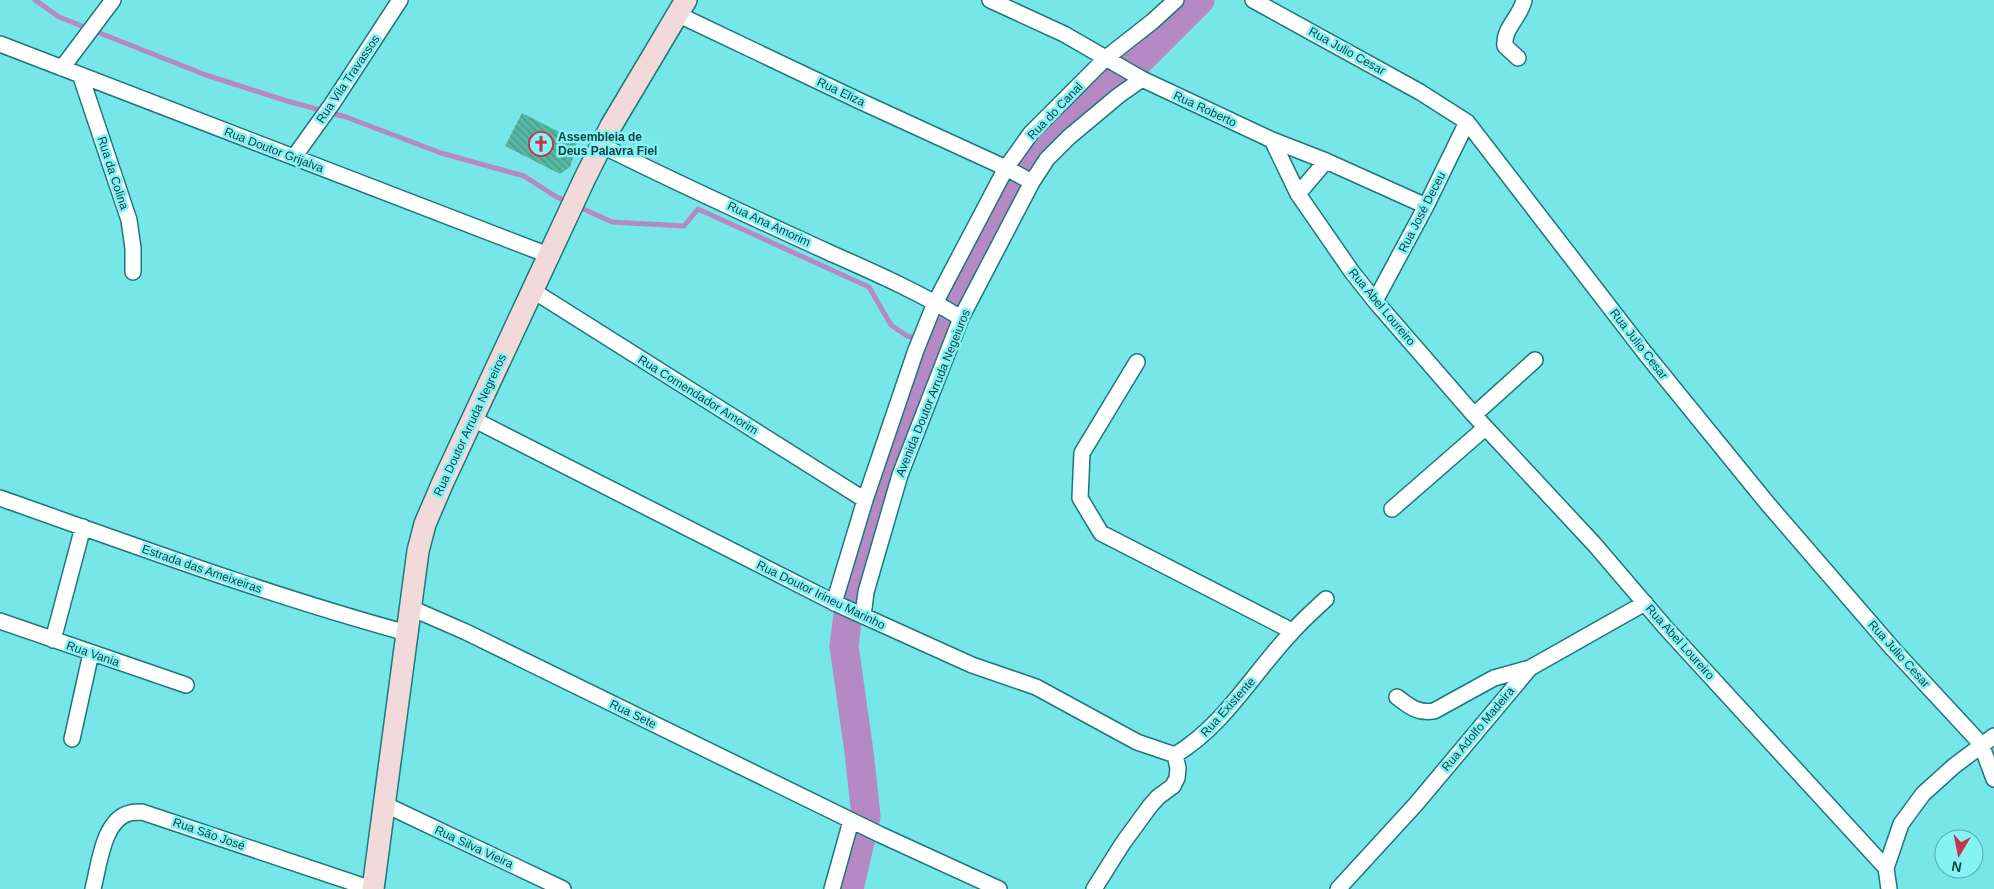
<svg xmlns="http://www.w3.org/2000/svg" width="1994" height="889" font-family="Arial,sans-serif">
  <defs>
    <pattern id="building-back-hatch" width="6" height="6" patternUnits="userSpaceOnUse" patternTransform="scale(1.25)"><rect width="6" height="6" fill="#56b7a2"/><path d="M-1 5l2 2M0 0l6 6M5-1l2 2" fill="none" stroke="#469686"/></pattern>
  </defs>
  <rect width="100%" height="100%" fill="#77e6e8"/>
  <g fill="none" stroke-linecap="round" stroke-linejoin="round">
    <!-- stream -->
    <path stroke="#b589c4" stroke-width="5" d="M35,0L59,17L206,75L287,101L346,117L441,153L524,176L555,196L569,203
      M577,206L612,222L684,226L698,209L869,287L891,325L907,336L936,342"/>
    <!-- river -->
    <path stroke="#b589c4" stroke-width="29" d="M849,889L866,816L859,752L844,646L852,583L933,350L957,294L1034,142L1098,95L1137,63L1200,0"/>
  </g>
  <!-- building -->
  <path fill="url(#building-back-hatch)" d="M522,113L577,141L575,152L570,167L560,174L505,146Z"/>
  <g fill="none" stroke-linecap="round" stroke-linejoin="round">
    <defs>
      <path id="street" d="M990,0L1064,34L1142,79L1272,140L1326,161L1426,206
        M1253,0L1420,92L1467,122L1645,353L1767,503L1893,649L1981,744L1994,779
        M677,14L862,102L1006,168L1032,182
        M0,44L548,255
        M1518,58L1505,46C1503,28 1520,18 1524,0
        M62,68L113,0
        M81,77L129,220L133,248V272
        M1272,140L1298,194L1352,272L1375,301L1474,415L1595,545L1665,627L1886,868
        M601,145C676,183 752,217 828,252C873,272 919,292 961,318
        M294,157L332,104L400,0
        M1298,194L1326,161
        M532,290L865,500
        M1375,301L1426,206L1467,122
        M1137,362L1082,453L1080,498L1101,533L1292,631
        M1474,415L1535,360
        M473,419L837,604L972,665L1036,687L1137,742L1175,755
        M0,498C136,546 268,595 407,633
        M1392,509L1485,428
        M834,603L865,500L916,350L935,303L1006,168L1031,133L1106,58L1153,21L1176,0
        M411,608L466,632L881,835L999,889
        M863,616L866,592L900,475L961,318L1032,182L1047,159L1069,137L1118,96L1142,79
        M0,621L186,685
        M53,640L83,527
        M1397,697C1409,706 1418,714 1434,711L1494,678L1530,668
        M72,739L91,653
        M386,805L563,889
        M93,889C99,866 103,819 130,813C133,812 138,812 142,812L372,889
        M832,889L851,821
        M1094,889L1123,843L1150,806L1158,797L1173,786L1177,778L1178,768L1175,755C1225,725 1253,673 1293,631C1303,620 1315,609 1326,599
        M1338,889L1416,804L1530,668L1645,603
        M1889,889L1886,868L1901,824L1923,794L1954,766L1994,736"/>
      <path id="secondary" d="M373,889L418,551L425,524L443,482L585,178L611,126L686,0"/>
    </defs>
    <!-- street casing -->
    <use href="#street" stroke="#1c787b" stroke-width="18"/>
    <!-- secondary casing -->
    <use href="#secondary" stroke="#1c787b" stroke-width="24"/>
    <!-- street -->
    <use href="#street" stroke="#fff" stroke-width="15"/>
    <!-- secondary -->
    <use href="#secondary" stroke="#f2d9da" stroke-width="21"/>
  </g>
  <!-- icons -->
  <defs>
    <symbol id="church-ring" viewBox="-11 -11 22 22"><circle r="9.5" fill="#85f3f6" stroke="#c5354a" stroke-width="1.5"/><path d="M-1.2-6h2.4v3.5h3.3v2.4h-3.3V6h-2.4V-.1h-3.3v-2.4h3.3Z" fill="#c5354a"/></symbol>
  </defs>
  <g fill-rule="evenodd">
    <use href="#church-ring" x="527" y="130" width="28" height="28"/>
  </g>
  <g text-anchor="middle" stroke-width="5" stroke-linejoin="round" paint-order="stroke">
    <!-- street labels -->
    <g font-size="12" fill="#114243" stroke="#85f3f6">
      <text transform="translate(1347 51) rotate(29)" y="4">Rua Julio Cesar</text>
      <text transform="translate(348 79) rotate(-56)" y="4">Rua Vila Travassos</text>
      <text transform="translate(841 92) rotate(25)" y="4">Rua Eliza</text>
      <text transform="translate(1205 109) rotate(25)" y="4">Rua Roberto</text>
      <text transform="translate(1055 111) rotate(-46)" y="4">Rua do Canal</text>
      <text transform="translate(274 150) rotate(21)" y="4">Rua Doutor Grijalva</text>
      <text transform="translate(113 173) rotate(72)" y="4">Rua da Colina</text>
      <text transform="translate(1422 212) rotate(-63)" y="4">Rua José Deceu</text>
      <text transform="translate(769 224) rotate(25)" y="4">Rua Ana Amorim</text>
      <text transform="translate(1382 307) rotate(50)" y="4">Rua Abel Loureiro</text>
      <text transform="translate(1639 344) rotate(52)" y="4">Rua Julio Cesar</text>
      <text transform="translate(933 393) rotate(-68)" y="4">Avenida Doutor Arruda Negeiuros</text>
      <text transform="translate(698 395) rotate(32)" y="4">Rua Comendador Amorim</text>
      <text transform="translate(470 425) rotate(-65)" y="4">Rua Doutor Arruda Negreiros</text>
      <text transform="translate(202 569) rotate(19)" y="4">Estrada das Ameixeiras</text>
      <text transform="translate(821 595) rotate(26)" y="4">Rua Doutor Irineu Marinho</text>
      <text transform="translate(1680 642) rotate(48)" y="4">Rua Abel Loureiro</text>
      <text transform="translate(93 654) rotate(19)" y="4">Rua Vania</text>
      <text transform="translate(1899 654) rotate(48)" y="4">Rua Julio Cesar</text>
      <text transform="translate(1228 707) rotate(-48)" y="4">Rua Existente</text>
      <text transform="translate(633 714) rotate(26)" y="4">Rua Sete</text>
      <text transform="translate(1478 729) rotate(-50)" y="4">Rua Adolfo Madeira</text>
      <text transform="translate(209 834) rotate(19)" y="4">Rua São José</text>
      <text transform="translate(474 847) rotate(25)" y="4">Rua Silva Vieira</text>
    </g>
    <!-- poi labels -->
    <g font-size="12" font-weight="bold" fill="#114243" stroke="#85f3f6" text-anchor="start">
      <text x="558" y="141">Assembleia de<tspan x="558" dy="14">Deus Palavra Fiel</tspan></text>
    </g>
  </g>
  <!-- north arrow -->
  <g transform="translate(1959 854) rotate(190)"><circle r="24" fill="#85f3f6" stroke="#57acae"/>
  <path d="M0-4L9 19L0 12L-9 19Z" fill="#c5354a"/>
  <text y="-8" font-size="14" font-weight="bold" text-anchor="middle" fill="#114243">N</text>
  </g>
</svg>
